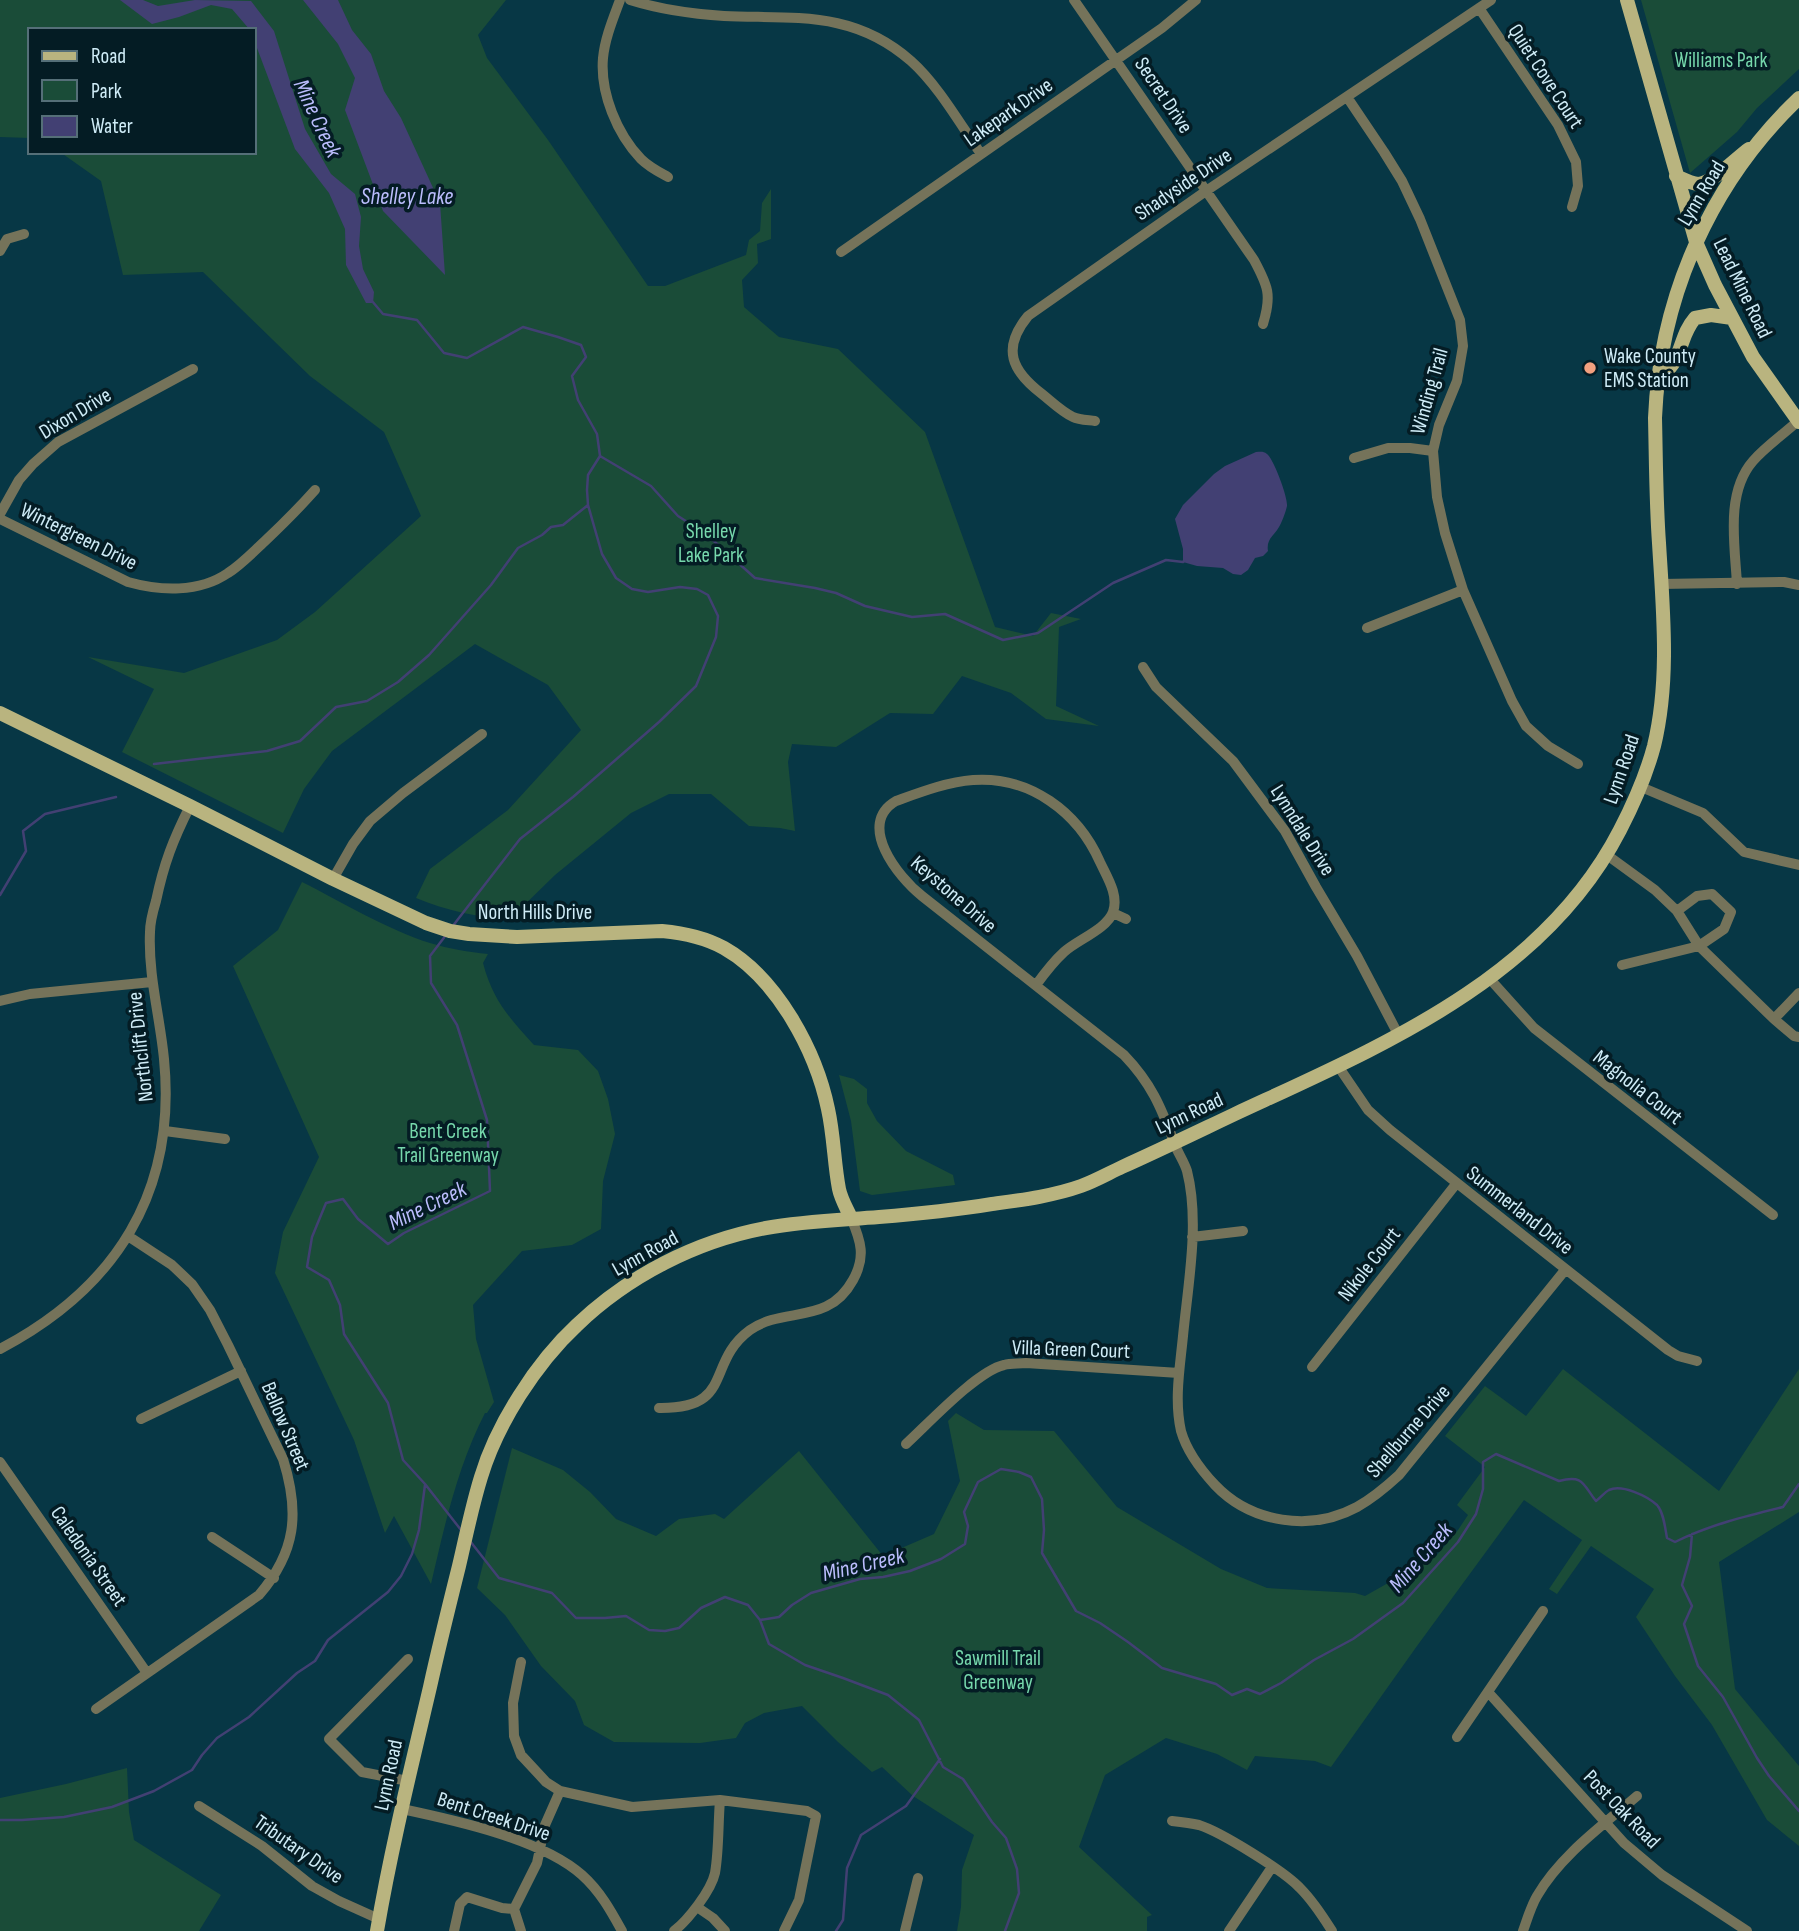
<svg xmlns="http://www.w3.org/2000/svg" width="1799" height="1931" font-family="'Sofia Sans Condensed',sans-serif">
  <rect width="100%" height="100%" fill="#073745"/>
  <!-- green -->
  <path fill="#1a4c38" d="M0,0H506L478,35L487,58L548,140L648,286H665L746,255L749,240L760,231L762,203L771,189V239L757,244L758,263L742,280L744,307L779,337L838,349L925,432L995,627L1033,636L1051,613L1081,619L1059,627L1056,706L1099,726L1046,719L1011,693L962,676L933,714L890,713L836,747L792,744L788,762L795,831L780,828L749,826L711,794H669L631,813L555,875L510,919C477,917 447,911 416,898L430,869L508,810L581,730L548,685L475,644L332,751L304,789L283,833L122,752L154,689L88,657L184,673L277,640L315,612L421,516L384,432L310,376L203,272L123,275L101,181L60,152H254V30H30V138L0,137Z
    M1641,0H1799V69L1757,108L1737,132L1690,173Z
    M302,882C342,902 388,930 430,943C449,949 469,952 488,954L483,963C493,1001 509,1017 534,1045L578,1050L598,1071L608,1099L615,1134L603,1181L601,1229L572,1245L522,1251L473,1305L476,1339L494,1402L487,1413H485C457,1468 445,1524 431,1584L394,1516L385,1533L354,1440L275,1273L283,1232L319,1157L233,966L278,930Z
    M839,1075L854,1079L867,1089V1103L877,1121L906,1151L953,1175L955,1185L872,1195L860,1191L851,1121Z
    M1563,1369L1719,1491L1799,1369V1512L1719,1562L1735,1689L1799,1766V1846L1767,1820L1712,1725L1675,1676L1636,1617L1654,1589L1591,1546L1557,1594L1549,1589L1582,1540L1524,1500L1417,1646L1331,1767L1315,1761L1255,1756L1247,1770L1217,1754L1166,1738L1105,1775L1079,1847L1152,1915L1147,1917V1931H957L961,1907L962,1870L974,1835L913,1796L882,1767L872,1772L838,1742L802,1706L764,1713L745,1723L736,1738L700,1743L614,1742L584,1725L575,1701L541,1666L505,1615L477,1588L512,1448L563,1470L590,1492L616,1519L656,1536L679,1519L715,1514L724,1519L799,1451L883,1556L934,1534L960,1481L948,1421L956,1413L984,1430L1054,1431L1117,1507L1221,1569L1267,1588L1355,1593L1365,1596L1436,1556L1458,1530L1468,1515L1457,1505L1485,1467L1445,1436L1485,1386L1526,1416Z
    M127,1768L129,1812L134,1840L221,1895L199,1931H0V1798L66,1784Z"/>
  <!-- water -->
  <path fill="#424073" d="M120,0H143L158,6L195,0L251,1L274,31L305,129L331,174L355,194L361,217L359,246L363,269L374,292L373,303H366L346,265L345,229L329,193L295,149L254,40V30H250L232,9L211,5L179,17L152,24Z
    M303,0H338L352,30L371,54L384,91L401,118L440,203L445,275L383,211L345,110L355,78L338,44Z
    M1256,452C1261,452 1263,451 1267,454C1273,458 1288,497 1287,506C1286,511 1282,522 1279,527C1274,536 1266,539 1268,551L1263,556L1255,558L1248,570L1241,575L1233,574L1223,568L1197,566L1183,562V549L1175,519L1183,505L1214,474L1225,466Z"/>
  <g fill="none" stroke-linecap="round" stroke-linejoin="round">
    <!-- stream -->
    <path stroke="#424073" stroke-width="2.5" d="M372,301L383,314L417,320L444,353L467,358L523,327L558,337L581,345L586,357L572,376L578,400L597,434L600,456L588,475L587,490L588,505L602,554L616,578L632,589L648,592L680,587L697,589L708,595L718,616L716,637L696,686L659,722L573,797L520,839L452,927
      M600,456L651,486L678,516L706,534L755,578L815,588L836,593L865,606L912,617L945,614L1003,640L1038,633L1113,583L1166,560L1183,562L1184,561
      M154,764L267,751L300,741L336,707L367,701L398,682L429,655L491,585L518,548L542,535L551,527L563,525L588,505
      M0,895L26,851L23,831L45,814L116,797
      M446,935L430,956L431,983L457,1025L487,1120L490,1191L404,1233L388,1244L358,1219L343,1199L326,1203L312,1237L307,1267L329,1280L340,1305L344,1334L388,1403L403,1460L425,1484L461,1530
      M1692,1534L1690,1557L1682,1585L1692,1606L1684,1624L1698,1666L1723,1697L1757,1758L1769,1776L1799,1811
      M470,1541L499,1578L552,1593L576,1618H605L626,1616L649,1630L665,1631L679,1628L701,1608L725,1597L748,1605L760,1620L779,1617L792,1605L811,1593L860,1579L883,1577L910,1571L941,1559L965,1544L968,1526L964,1512L978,1482L1001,1469L1019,1472L1031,1477L1042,1499L1044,1530L1042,1553L1076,1611L1100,1623L1128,1642L1162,1668L1216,1684L1232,1695L1247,1689L1260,1694L1281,1683L1314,1660L1353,1639L1403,1603L1458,1542L1476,1514L1483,1489V1462L1496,1454L1559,1481C1584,1474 1583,1485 1596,1501C1600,1498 1605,1492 1609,1490C1622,1484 1647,1496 1657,1505C1664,1513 1665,1528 1667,1538L1675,1542C1709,1525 1746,1516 1783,1507L1799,1484
      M760,1620L769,1644L805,1665L843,1678L888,1695L919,1720L943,1767L963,1779L992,1822L1006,1838L1017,1869L1019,1893L1005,1931
      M0,1820H22L64,1817L112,1807L154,1791L192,1770L202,1755L217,1738L249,1717L297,1673L315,1661L328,1640L388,1592L401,1576L412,1554L419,1530L425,1485
      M836,1931L843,1920L847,1868L861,1835L906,1806L940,1759"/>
    <!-- minor -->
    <path stroke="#75735a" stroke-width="10" d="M620,0C613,19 605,38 603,58C600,93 617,134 641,159C649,167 659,172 668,177
      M630,0C662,10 692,14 724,16C795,19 853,10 911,61C938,85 960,124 981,154
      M1074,0L1254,260C1268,286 1272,295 1263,324
      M1479,8L1558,125L1576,162L1578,186L1572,207
      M1347,97L1384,152L1402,181L1420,219L1460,320L1463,346L1457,381L1439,425L1433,451L1437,497L1445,533L1463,590L1512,701L1526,726L1548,746L1578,764
      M0,251L7,239L24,234
      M841,252L1162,28L1196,0
      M1095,421C1088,420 1079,420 1073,417C1062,412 1052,402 1042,394C1012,371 1001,349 1028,316L1206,191L1491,0
      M1354,458L1388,448H1410L1433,451
      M0,514L19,480L33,464L58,442L193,369
      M0,519L128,582C160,591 199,593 228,573C242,564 253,552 265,541C283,524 299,508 315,490
      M1661,584L1784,582L1799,585
      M1737,584C1735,546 1725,493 1753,461C1766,446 1784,434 1798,421
      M1367,628L1463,590
      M1143,667L1156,687L1233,761L1285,831L1316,887L1357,956L1399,1036
      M1641,787L1703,813L1744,852L1799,865
      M1607,855L1655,890L1677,911L1699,946L1774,1019L1794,1036L1799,1037
      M333,879L353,844L370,821L403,793L482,734
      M1113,913L1126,919
      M1622,965L1699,946L1724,929L1731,912L1712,894L1697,896L1677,911
      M1489,978L1534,1028L1773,1215
      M1036,985C1044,974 1053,962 1064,952C1077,940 1107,929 1113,912C1119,895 1107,877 1100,862C1078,812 1030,776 973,780C947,782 921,792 896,801C856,824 898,877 922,896L1124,1055C1151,1083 1161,1107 1174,1142C1177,1152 1184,1161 1187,1171C1200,1222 1188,1284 1183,1336C1180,1367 1174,1400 1181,1431C1187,1452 1201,1470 1215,1485C1251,1523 1311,1532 1357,1507C1373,1498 1386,1487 1399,1475L1565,1270
      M0,1001L30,994L152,982
      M1774,1019L1799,993
      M1338,1066L1368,1110L1390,1130L1668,1350L1678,1356L1697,1361
      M165,1131L225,1139
      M1192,1237L1243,1231
      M0,1349C116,1288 177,1192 164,1059C160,1017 148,975 150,932C150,922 153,911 156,901C164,863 173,840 190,806
      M1312,1367L1456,1184
      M659,1408C735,1409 705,1363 750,1330C784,1306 828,1326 853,1280C866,1257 861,1241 851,1218
      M141,1419L241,1371
      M906,1444C928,1424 977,1371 1004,1365C1011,1363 1019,1364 1026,1363L1179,1373
      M0,1462L147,1673
      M212,1537L274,1578
      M521,1662L513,1703L514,1736L521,1755L546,1782L560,1791L632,1807L720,1800L807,1811L816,1816L799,1900L784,1931
      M1488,1692L1624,1843L1662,1875L1747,1931
      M96,1709L259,1595C296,1552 300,1513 283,1459L228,1345L210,1310L192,1284L172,1265L128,1236
      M1457,1737L1543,1611
      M408,1781L362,1772L329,1739L408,1659
      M199,1806L262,1846L312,1886L339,1901L379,1919
      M402,1809C454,1820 542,1839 582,1875C600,1891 611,1911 622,1931
      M1172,1821C1181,1822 1190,1823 1199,1825C1221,1832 1284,1871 1300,1888C1313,1901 1322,1915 1332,1931
      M697,1907L713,1918L725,1931
      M454,1931L460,1904L467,1897L502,1908L514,1909
      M521,1931L514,1909L537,1863L545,1825L560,1791
      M674,1931C688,1920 711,1891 715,1873C719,1850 718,1824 720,1800
      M905,1931L918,1878
      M1229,1931L1272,1867
      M1523,1931C1527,1920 1531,1906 1537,1896C1561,1855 1602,1826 1637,1796"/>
    <!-- major -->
    <path stroke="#b9b47f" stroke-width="14" d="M1627,0L1696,242L1715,285L1753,357L1799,422
      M1676,176C1683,179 1690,183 1698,184C1712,184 1736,158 1749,149
      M1656,381C1663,375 1671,369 1675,360C1683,345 1683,332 1695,318L1711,315L1732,318
      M0,713L190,806L333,879L426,923L450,931L469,934L517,937L662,931C684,933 704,937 724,948C777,978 816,1051 828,1109C834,1136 834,1163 839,1189C841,1199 847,1209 851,1218
      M377,1931C391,1849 411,1768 430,1687C439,1646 449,1606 459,1566C466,1536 472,1506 481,1477C497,1424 536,1363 577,1325C628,1276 696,1241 766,1228C804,1221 841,1220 879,1217C917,1214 955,1210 992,1204C1021,1200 1053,1196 1081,1186C1095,1181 1109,1173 1122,1167C1160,1150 1197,1132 1235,1114C1379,1047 1543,980 1620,830C1634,803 1646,776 1654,746C1670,680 1663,610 1659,543C1656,501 1656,460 1655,418C1660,296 1711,182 1799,98"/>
  </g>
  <!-- markers -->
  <circle fill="#f2a07f" stroke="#041c24" stroke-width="2.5" cx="1590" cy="368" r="7"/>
  <g text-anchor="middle" stroke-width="7" stroke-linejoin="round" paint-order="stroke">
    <!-- park labels -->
    <g font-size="21" fill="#76d8ac" stroke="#041c24">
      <text x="1721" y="67">Williams Park</text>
      <text x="711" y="538">Shelley<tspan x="711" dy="24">Lake Park</tspan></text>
      <text x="448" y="1138">Bent Creek<tspan x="448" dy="24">Trail Greenway</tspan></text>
      <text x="998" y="1665">Sawmill Trail<tspan x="998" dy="24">Greenway</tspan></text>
    </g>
    <!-- street labels -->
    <g font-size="21" fill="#cfecf7" stroke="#041c24">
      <text transform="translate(1546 76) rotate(57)" y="7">Quiet Cove Court</text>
      <text transform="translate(1164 95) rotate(56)" y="7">Secret Drive</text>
      <text transform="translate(1008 112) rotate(-35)" y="7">Lakepark Drive</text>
      <text transform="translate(1183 184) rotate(-34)" y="7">Shadyside Drive</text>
      <text transform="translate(1701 193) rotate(-59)" y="7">Lynn Road</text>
      <text transform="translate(1743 288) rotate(64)" y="7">Lead Mine Road</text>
      <text transform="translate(1429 391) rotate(-74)" y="7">Winding Trail</text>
      <text transform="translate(75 413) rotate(-31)" y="7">Dixon Drive</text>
      <text transform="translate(79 536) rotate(26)" y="7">Wintergreen Drive</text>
      <text transform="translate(1621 769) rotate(-71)" y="7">Lynn Road</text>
      <text transform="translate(1303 830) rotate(58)" y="7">Lynndale Drive</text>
      <text transform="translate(954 894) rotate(41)" y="7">Keystone Drive</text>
      <text x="535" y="919">North Hills Drive</text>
      <text transform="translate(140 1047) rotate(-96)" y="7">Northclift Drive</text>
      <text transform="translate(1638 1087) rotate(38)" y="7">Magnolia Court</text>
      <text transform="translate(1189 1113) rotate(-25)" y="7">Lynn Road</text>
      <text transform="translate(1520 1210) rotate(38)" y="7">Summerland Drive</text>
      <text transform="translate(645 1253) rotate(-29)" y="7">Lynn Road</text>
      <text transform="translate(1369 1264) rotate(-52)" y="7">Nikole Court</text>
      <text transform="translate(1071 1349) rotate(2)" y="7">Villa Green Court</text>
      <text transform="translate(286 1426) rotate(67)" y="7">Bellow Street</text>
      <text transform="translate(1408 1431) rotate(-49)" y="7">Shellburne Drive</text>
      <text transform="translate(89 1556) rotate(55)" y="7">Caledonia Street</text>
      <text transform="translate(388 1775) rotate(-78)" y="7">Lynn Road</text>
      <text transform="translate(1622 1809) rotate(46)" y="7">Post Oak Road</text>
      <text transform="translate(494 1816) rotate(18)" y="7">Bent Creek Drive</text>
      <text transform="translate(299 1849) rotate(35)" y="7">Tributary Drive</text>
    </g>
    <!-- poi labels -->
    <g font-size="21" fill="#cfecf7" stroke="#041c24" text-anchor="start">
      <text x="1604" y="363">Wake County<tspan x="1604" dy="24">EMS Station</tspan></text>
    </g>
    <!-- water labels -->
    <g font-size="23" font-style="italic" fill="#bbbdfd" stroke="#041c24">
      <text transform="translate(318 118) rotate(65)" y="8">Mine Creek</text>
      <text x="407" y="204">Shelley Lake</text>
      <text transform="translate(427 1205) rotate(-26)" y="8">Mine Creek</text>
      <text transform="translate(1420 1557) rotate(-49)" y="8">Mine Creek</text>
      <text transform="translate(863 1564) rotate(-13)" y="8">Mine Creek</text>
    </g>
  </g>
  <!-- legend -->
  <rect x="28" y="28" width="228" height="126" fill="#041c24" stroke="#556f78" stroke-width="2"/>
  <rect x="42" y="51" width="35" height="10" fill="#b9b47f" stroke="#556f78" stroke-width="2"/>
  <text x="91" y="63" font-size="21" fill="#cfecf7">Road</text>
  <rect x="42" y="80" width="35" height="21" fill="#1a4c38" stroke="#556f78" stroke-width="2"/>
  <text x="91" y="98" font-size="21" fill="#cfecf7">Park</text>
  <rect x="42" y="116" width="35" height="21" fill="#424073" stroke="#556f78" stroke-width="2"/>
  <text x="91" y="133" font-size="21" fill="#cfecf7">Water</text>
</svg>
